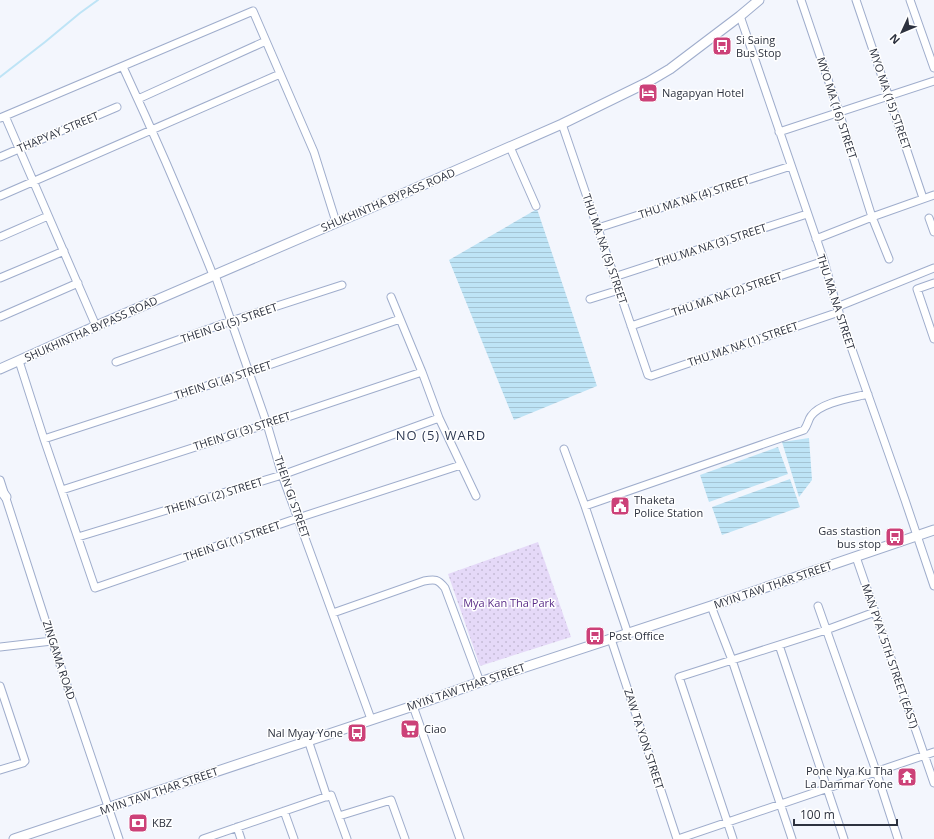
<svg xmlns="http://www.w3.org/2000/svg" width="934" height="839" font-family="'Open Sans',sans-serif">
  <defs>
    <pattern id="green-dots" width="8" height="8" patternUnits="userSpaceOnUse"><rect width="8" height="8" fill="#e5d9f8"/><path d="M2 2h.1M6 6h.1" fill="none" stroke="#c5bbd6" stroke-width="1.8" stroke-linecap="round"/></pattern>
    <pattern id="water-rules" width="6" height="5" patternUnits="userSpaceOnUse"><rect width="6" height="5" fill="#bee4f6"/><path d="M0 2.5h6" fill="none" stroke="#a4c4d4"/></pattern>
  </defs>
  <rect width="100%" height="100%" fill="#f3f6fd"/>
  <!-- green -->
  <path fill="url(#green-dots)" d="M538,542L571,637L480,666L448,574Z"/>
  <!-- water -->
  <path fill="url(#water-rules)" d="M537,209L597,386L514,420L449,260Z
    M809,438L812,480L799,497L782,442Z
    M778,447L788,474L709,502L700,475Z
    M790,479L800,507L722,535L712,507Z"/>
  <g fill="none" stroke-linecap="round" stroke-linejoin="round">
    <!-- stream -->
    <path stroke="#bee4f6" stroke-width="2" d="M0,77L45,42L80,13L98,0"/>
    <defs>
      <path id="minor" d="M801,0L839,112L872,217L889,259
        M856,0L923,198
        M910,0L934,68
        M740,16L824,261L837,307L905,500L934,586
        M123,67C155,136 185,205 213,275
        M138,99L266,41
        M5,116L96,326
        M0,118L253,11L314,152L336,222
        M562,124L648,375L651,376L839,312
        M779,132L934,81
        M510,147L536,206
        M0,157L117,107
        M0,196L280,74
        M929,218L934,232
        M598,228L791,166
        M0,237L48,216
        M816,239L872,217L934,195
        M215,275L267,424L282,475L371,719
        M614,277L807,214
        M0,278L64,251
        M934,283L917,289L934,339
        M391,297L422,372L439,418L476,496
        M590,299L619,290
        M837,307L934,268
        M0,317L78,283
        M631,326L824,261
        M19,361L44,439L95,588L298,518L461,465
        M116,362L231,321L342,285
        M44,439L249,372L400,319
        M564,449L585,506L628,634
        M0,480L52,641L119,839
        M62,490L267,424L422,372
        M585,506L804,430C808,425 808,420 811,416C821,402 852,398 868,394
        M78,537L282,475L439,418
        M856,557L934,783
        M711,606L732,660L792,839
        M818,606L876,771L898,839
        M333,613L424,581C435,579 438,579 445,588L480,682
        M611,639L677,839
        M779,645L844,839
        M0,647L52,641
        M0,686L25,761L23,763L0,770
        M413,706L460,839
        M308,740L327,797
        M284,811L294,839
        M339,816L391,800L405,839
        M237,827L241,839
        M203,839L331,795L347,839
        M678,839L934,752
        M733,839L679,677L826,630L875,612"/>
      <path id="major" d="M0,369L96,326L368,209L562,124L648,82L670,69L740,16L759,0
        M0,489L6,497
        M14,839L413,706L480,682L711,606L934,530"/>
    </defs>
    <!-- minor casing -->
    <use href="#minor" stroke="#9fadcc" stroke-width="9"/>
    <!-- major casing -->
    <use href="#major" stroke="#9fadcc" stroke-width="11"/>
    <!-- minor -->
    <use href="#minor" stroke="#fff" stroke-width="7"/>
    <!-- major -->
    <use href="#major" stroke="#fff" stroke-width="9"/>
  </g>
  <!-- icons -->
  <defs>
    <symbol id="bus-square" viewBox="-11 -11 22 22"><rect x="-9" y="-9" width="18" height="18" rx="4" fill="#cc4178" stroke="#fff"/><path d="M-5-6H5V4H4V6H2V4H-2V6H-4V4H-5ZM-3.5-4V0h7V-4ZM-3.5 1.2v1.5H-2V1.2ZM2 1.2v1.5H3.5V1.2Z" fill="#fff"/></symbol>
    <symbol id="hotel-square" viewBox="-11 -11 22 22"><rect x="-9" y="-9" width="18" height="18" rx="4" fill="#cc4178" stroke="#fff"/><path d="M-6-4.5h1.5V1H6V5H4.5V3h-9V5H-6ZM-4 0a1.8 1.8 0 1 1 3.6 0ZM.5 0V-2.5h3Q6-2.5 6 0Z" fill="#fff"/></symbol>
    <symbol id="civic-square" viewBox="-11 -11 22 22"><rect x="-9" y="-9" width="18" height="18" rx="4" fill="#cc4178" stroke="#fff"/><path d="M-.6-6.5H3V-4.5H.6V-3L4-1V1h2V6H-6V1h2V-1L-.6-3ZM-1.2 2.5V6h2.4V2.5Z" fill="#fff"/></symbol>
    <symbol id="supermarket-square" viewBox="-11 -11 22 22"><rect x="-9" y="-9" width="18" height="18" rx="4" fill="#cc4178" stroke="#fff"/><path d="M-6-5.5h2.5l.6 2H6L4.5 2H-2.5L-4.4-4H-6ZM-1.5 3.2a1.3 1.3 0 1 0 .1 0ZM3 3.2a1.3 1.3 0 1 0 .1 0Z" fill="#fff"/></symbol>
    <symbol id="temple-square" viewBox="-11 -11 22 22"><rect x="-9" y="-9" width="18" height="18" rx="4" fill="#cc4178" stroke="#fff"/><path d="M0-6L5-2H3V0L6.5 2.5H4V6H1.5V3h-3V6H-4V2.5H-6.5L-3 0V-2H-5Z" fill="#fff"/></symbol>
    <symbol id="bank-square" viewBox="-11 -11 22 22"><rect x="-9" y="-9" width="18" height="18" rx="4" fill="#cc4178" stroke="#fff"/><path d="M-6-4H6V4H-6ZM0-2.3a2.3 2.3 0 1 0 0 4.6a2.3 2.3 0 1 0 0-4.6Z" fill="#fff"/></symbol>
  </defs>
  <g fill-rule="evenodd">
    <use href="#bus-square" x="711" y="35" width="22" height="22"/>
    <use href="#hotel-square" x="637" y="82" width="22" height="22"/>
    <use href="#civic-square" x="609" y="495" width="22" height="22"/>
    <use href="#bus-square" x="884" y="526" width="22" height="22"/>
    <use href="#bus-square" x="584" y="625" width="22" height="22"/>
    <use href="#supermarket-square" x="399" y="718" width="22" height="22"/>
    <use href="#bus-square" x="346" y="722" width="22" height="22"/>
    <use href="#temple-square" x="896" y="766" width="22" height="22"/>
    <use href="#bank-square" x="127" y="812" width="22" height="22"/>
  </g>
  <g text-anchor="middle" stroke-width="3" stroke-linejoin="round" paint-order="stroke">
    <!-- poi labels -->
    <g font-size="11" fill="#2d323f" stroke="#fff" text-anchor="start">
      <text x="736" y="44">Si Saing<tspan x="736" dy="13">Bus Stop</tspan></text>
      <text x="662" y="97">Nagapyan Hotel</text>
      <text x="634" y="504">Thaketa<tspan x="634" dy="13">Police Station</tspan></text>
      <text x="881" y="535" text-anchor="end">Gas stastion<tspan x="881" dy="13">bus stop</tspan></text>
      <text x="609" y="640">Post Office</text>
      <text x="424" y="733">Ciao</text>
      <text x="343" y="737" text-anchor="end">Nal Myay Yone</text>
      <text x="893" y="775" text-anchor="end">Pone Nya Ku Tha<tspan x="893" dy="13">La Dammar Yone</tspan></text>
      <text x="152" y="827">KBZ</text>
    </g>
    <!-- street labels -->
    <g font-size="11" fill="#2d323f" stroke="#fff">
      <text transform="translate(890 99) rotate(71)" y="4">MYO MA (15) STREET</text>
      <text transform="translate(837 108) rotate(72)" y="4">MYO MA (16) STREET</text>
      <text transform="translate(58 132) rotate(-23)" y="4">THAPYAY STREET</text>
      <text transform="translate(694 197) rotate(-18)" y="4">THU MA NA (4) STREET</text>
      <text transform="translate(388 200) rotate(-23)" y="4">SHUKHINTHA BYPASS ROAD</text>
      <text transform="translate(711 245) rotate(-18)" y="4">THU MA NA (3) STREET</text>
      <text transform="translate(605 249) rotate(71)" y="4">THU MA NA (5) STREET</text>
      <text transform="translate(727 294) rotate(-19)" y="4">THU MA NA (2) STREET</text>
      <text transform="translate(836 302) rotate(72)" y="4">THU MA NA STREET</text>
      <text transform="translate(229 323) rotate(-19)" y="4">THEIN GI (5) STREET</text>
      <text transform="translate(91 329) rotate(-24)" y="4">SHUKHINTHA BYPASS ROAD</text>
      <text transform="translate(743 344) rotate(-19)" y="4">THU MA NA (1) STREET</text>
      <text transform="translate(223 380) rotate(-18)" y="4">THEIN GI (4) STREET</text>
      <text transform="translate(242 431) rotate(-18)" y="4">THEIN GI (3) STREET</text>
      <text transform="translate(214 496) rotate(-17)" y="4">THEIN GI (2) STREET</text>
      <text transform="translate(292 497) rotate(71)" y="4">THEIN GI STREET</text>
      <text transform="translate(232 541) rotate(-19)" y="4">THEIN GI (1) STREET</text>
      <text transform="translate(773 585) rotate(-19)" y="4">MYIN TAW THAR STREET</text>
      <text transform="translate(890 656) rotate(71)" y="4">MAN PYAY 5TH STREET (EAST)</text>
      <text transform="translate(59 660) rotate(72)" y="4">ZINGAMA ROAD</text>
      <text transform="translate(466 687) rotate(-19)" y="4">MYIN TAW THAR STREET</text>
      <text transform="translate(644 739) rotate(72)" y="4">ZAW TA YON STREET</text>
      <text transform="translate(159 791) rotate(-19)" y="4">MYIN TAW THAR STREET</text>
    </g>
    <!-- park labels -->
    <g font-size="11" fill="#5a2d88" stroke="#fff">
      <text x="509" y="607">Mya Kan Tha Park</text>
    </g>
    <!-- quarter labels -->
    <g font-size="13" letter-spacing="1" fill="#2f3a53" stroke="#fff">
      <text x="441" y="440">NO (5) WARD</text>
    </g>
  </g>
  <!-- north arrow -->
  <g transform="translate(902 32) rotate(226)" stroke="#ffffff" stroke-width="3" paint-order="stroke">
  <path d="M0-3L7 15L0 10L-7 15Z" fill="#2d323f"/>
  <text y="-6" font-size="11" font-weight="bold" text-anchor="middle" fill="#2d323f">N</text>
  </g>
  <!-- scale -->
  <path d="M794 819v6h103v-6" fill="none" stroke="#2d323f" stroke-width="2"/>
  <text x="800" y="819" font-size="12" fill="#2d323f" stroke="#ffffff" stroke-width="3" paint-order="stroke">100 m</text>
</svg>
